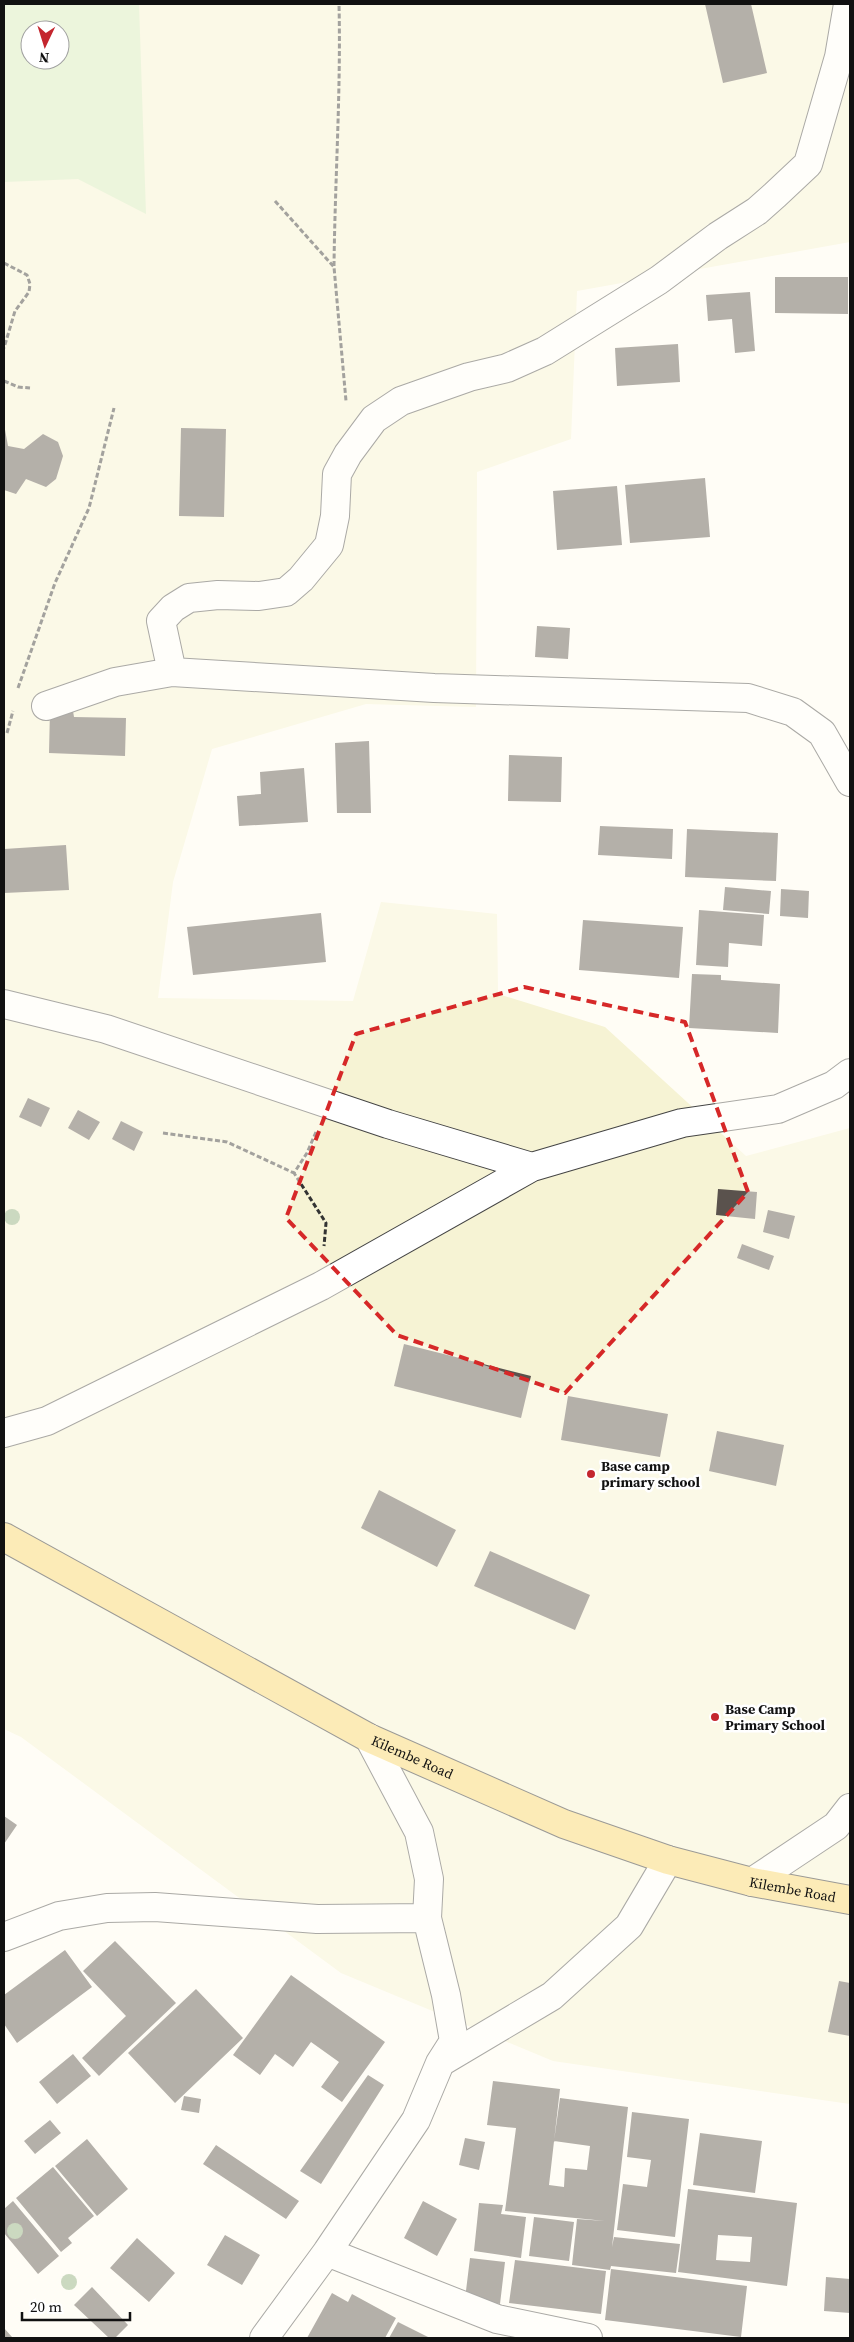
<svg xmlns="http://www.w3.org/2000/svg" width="854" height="2342" font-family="'Source Serif 4',serif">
  <rect width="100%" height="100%" fill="#fffdf5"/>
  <!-- farmland -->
  <path fill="#f6f3d4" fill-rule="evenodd" d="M4,4H850V242L577,291L571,439L477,472L476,707L366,704L212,749L173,882L158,998L353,1001L381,902L497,914L498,994L605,1027L746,1156L850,1128V2104L553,2061L341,1973L21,1737L4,1729ZM30,30H60V60H30Z"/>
  <!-- green -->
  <path fill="#d5ebbd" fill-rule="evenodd" d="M4,4H139L146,214L78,179L4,182ZM30,30H60V60H30Z"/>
  <!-- building -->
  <path fill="#5a524d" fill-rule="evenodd" d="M705,4H751L767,73L723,83Z
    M775,277H848V314L775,313Z
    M750,292L755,351L735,353L732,319L708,321L706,295Z
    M678,344L680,382L617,386L615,348Z
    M4,424L8,446L24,449L43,434L58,442L63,456L56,479L46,487L26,479L16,494L4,490Z
    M181,428L226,429L224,517L179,516Z
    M705,478L710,537L630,543L625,485Z
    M617,486L622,545L557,550L553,491Z
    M537,626L570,628L568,659L535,657Z
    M50,710L73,711L74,717L126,718L125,756L49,753Z
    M369,741L371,813H337L335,743Z
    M509,755L562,757L561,802L508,801Z
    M304,768L308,822L239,826L237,796L261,794L260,772Z
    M600,826L673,829L672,859L598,855Z
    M687,829L778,833L776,881L685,877Z
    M66,845L69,890L4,893V849Z
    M725,887L771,891L769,914L723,910Z
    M781,889L809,891L808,918L780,916Z
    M699,910L764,915L762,946L729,943L728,967L696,965Z
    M321,913L326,962L193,975L187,927Z
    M583,920L683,927L679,978L579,970Z
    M692,974L721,975V980L780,984L778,1033L689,1028Z
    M28,1098L50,1108L41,1127L19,1117Z
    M78,1110L100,1122L89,1140L68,1128Z
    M121,1121L143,1132L134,1151L112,1139Z
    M718,1189L757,1192L755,1219L716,1215Z
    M768,1210L795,1216L789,1239L763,1232Z
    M742,1244L774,1256L769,1270L737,1258Z
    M404,1344L531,1376L521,1418L394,1386Z
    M568,1396L668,1414L660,1457L561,1440Z
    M717,1431L784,1445L776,1486L709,1471Z
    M379,1490L456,1530L437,1567L361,1528Z
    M490,1551L590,1595L575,1630L474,1586Z
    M4,1816L17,1825L4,1844Z
    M115,1941L176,2003L99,2076L82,2058L126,2016L83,1971Z
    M65,1950L92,1987L17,2043L4,2024V1995Z
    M291,1975L385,2042L342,2102L321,2087L339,2062L311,2042L293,2067L275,2054L260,2075L233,2055Z
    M839,1981L850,1983V2036L828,2032Z
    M196,1989L243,2038L175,2103L128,2053Z
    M73,2054L91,2076L57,2104L39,2082Z
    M368,2075L384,2085L321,2184L300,2171Z
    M493,2081L560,2089L549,2185L564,2187L565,2168L587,2170L590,2146L554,2141L560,2098L628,2107L612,2247L614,2237L680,2244L676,2273L611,2266L610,2270L572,2265L577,2219L605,2221L505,2211L516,2128L487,2125Z
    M184,2096L201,2099L199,2113L181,2110Z
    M632,2112L689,2119L675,2237L617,2230L623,2184L647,2187L651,2160L627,2157Z
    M50,2120L61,2133L35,2154L24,2141Z
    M700,2133L762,2141L755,2193L693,2185Z
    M465,2138L485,2142L479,2170L459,2165Z
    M87,2139L128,2189L97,2216L55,2166Z
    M216,2145L299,2201L286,2219L203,2164Z
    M53,2167L94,2216L68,2238L72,2243L61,2252L16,2198Z
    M688,2189L797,2203L787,2286L678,2272ZM718,2235L752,2237L750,2262L716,2260Z
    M13,2201L59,2256L38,2274L4,2233V2209Z
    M423,2201L457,2219L437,2256L404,2238Z
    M479,2203L503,2205L501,2214L526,2217L521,2258L474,2251Z
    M534,2217L574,2222L569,2261L529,2256Z
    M225,2235L260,2255L242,2285L207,2265Z
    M137,2238L175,2273L149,2302L110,2268Z
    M470,2258L505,2262L500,2304L465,2299Z
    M515,2260L606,2271L601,2314L509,2303Z
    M611,2269L747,2286L741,2337L605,2320Z
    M826,2277L850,2279V2313L824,2311Z
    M92,2287L128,2325L115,2338H109L74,2305Z
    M332,2293L348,2302L352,2294L396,2318L385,2338H307Z
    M398,2322L430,2338H389Z
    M4,2328L12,2337L11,2338H4Z"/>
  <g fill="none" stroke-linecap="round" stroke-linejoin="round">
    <defs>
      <path id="street" d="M172,672L161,621L173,608L189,598L218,595L259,596L286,592L301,579L329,545L335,516L337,474L348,454L374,419L401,401L469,377L507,368L545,351L659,280L718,236L757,211L775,195L808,164L839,57L848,4
        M46,706L115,682L172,672L434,688L748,698L793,712L822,733L850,782
        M4,1004L106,1029L388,1124L532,1167
        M4,1433L47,1421L321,1286L532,1167L682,1123L778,1109L834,1085L850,1073
        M752,1882L836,1826L850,1808
        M4,1937L59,1916L107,1908L155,1907L317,1919L427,1918
        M441,2062L552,1996L629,1926L668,1860
        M327,2252L497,2319L588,2338
        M264,2338L327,2252L416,2120L440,2063L454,2041L446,1995L427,1918L429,1879L419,1832L369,1738"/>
      <g id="primary">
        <path id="s1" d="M4,1537L369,1738L564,1824L668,1860L752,1882L850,1900"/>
      </g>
    </defs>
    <!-- street casing -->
    <use href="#street" stroke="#444" stroke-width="30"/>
    <!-- primary casing -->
    <use href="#primary" stroke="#222" stroke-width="30"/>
    <!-- path -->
    <path stroke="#333" stroke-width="3" stroke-dasharray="5 2.5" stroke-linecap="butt" d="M275,201L334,267L346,401
      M4,263L27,275L30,284L29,292L15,311L4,348
      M334,266C335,179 341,91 339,4
      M4,381L18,387L30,388
      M18,688L55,583L89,508L114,408
      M7,733L13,711
      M316,1132L307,1153L294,1173L326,1223L324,1246
      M163,1133L227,1142L294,1173"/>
    <!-- street -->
    <use href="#street" stroke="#fff" stroke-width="28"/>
    <!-- primary -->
    <use href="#primary" stroke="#f9d66b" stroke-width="28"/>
  </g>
  <!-- trees -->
  <g fill="#8dad7f">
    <circle cx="12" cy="1217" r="8"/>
    <circle cx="15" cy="2231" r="8"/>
    <circle cx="69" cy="2282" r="8"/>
  </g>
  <!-- marked area -->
  <path d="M0 0H854V2342H0ZM524,987L685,1022L748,1192L565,1393L397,1335L286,1218L356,1034Z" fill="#fffdf5" fill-opacity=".55" fill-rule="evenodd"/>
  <path fill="none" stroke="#d62828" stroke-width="4" stroke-dasharray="10 6" stroke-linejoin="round" d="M524,987L685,1022L748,1192L565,1393L397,1335L286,1218L356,1034Z"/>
  <!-- markers -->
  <g fill="#c4262e" stroke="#fff" stroke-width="2">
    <circle cx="591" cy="1474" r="5"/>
    <circle cx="715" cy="1717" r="5"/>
  </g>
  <g text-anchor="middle" stroke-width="5" stroke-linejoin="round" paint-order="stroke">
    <!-- poi labels -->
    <g font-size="14" font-weight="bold" fill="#111" stroke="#fff" text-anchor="start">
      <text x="601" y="1471">Base camp<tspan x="601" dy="16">primary school</tspan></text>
      <text x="725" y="1714">Base Camp<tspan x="725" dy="16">Primary School</tspan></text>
    </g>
    <!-- street labels -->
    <g font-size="14" fill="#111" stroke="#fff">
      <text dy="5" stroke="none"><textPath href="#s1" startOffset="464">Kilembe Road</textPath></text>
      <text dy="5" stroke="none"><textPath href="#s1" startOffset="868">Kilembe Road</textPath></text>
    </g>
  </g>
  <!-- border -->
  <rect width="854" height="2342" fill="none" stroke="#111111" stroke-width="10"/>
  <!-- north arrow -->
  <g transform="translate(45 45) rotate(184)"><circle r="24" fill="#ffffff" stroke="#a0a0a0"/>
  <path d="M0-4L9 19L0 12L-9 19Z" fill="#c4262e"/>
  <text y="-8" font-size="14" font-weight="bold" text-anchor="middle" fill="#111111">N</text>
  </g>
  <!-- scale -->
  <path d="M22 2312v8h108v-8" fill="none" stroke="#111111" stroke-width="2.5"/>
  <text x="30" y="2312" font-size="15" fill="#111111" stroke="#ffffff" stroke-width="4" paint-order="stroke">20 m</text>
</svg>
